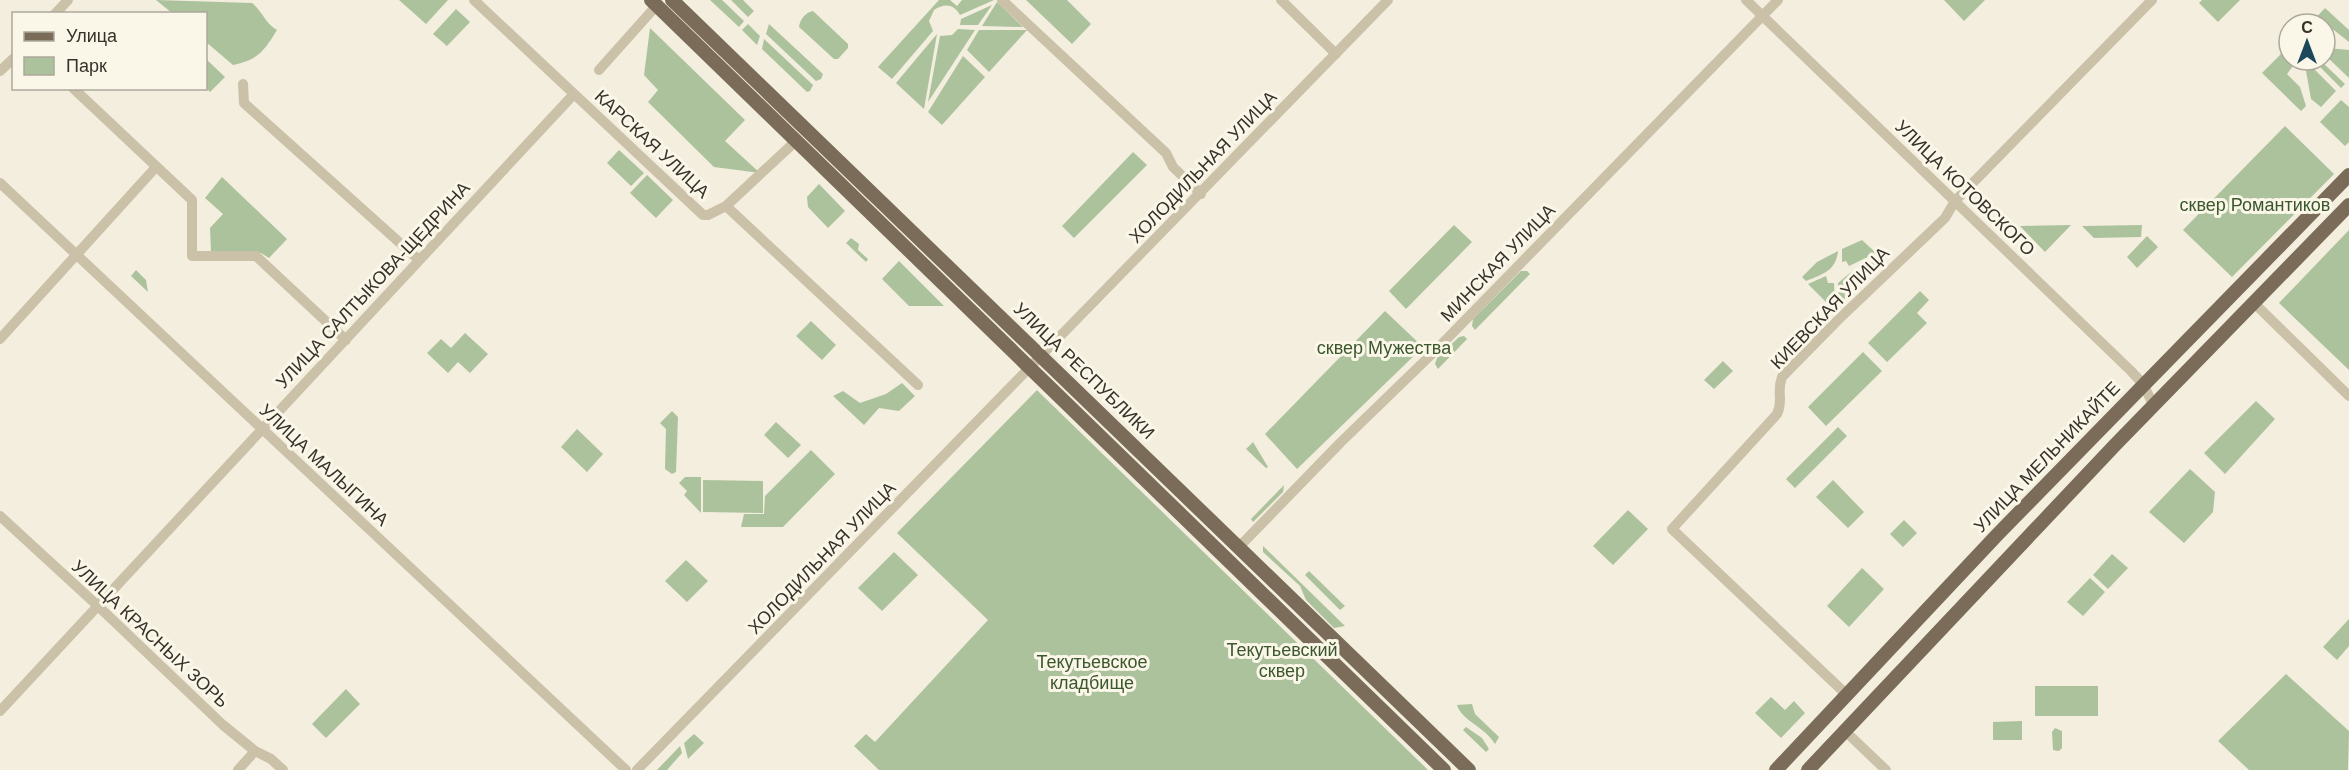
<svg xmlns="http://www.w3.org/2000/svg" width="2349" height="770" font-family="Arial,sans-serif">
  <rect width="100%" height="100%" fill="#f3eedd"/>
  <!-- green -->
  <path fill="#acc29c" d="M156,0L252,3C263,12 265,23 277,30C264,51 258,60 233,65L206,42V14L172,13Z
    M399,0H448L426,24Z
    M710,0H722L744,21L739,27Z
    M731,0H743L754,11L748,17Z
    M939,0H950L957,6L962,0H994L960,15C954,4 944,3 934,10L929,21L933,31L892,79L878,67Z
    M1026,0H1067L1091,24L1072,44Z
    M1944,0H1985L1964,21Z
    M2202,0H2240L2218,22L2199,3Z
    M997,2L1023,27L982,26Z
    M992,5L978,25H960L961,19Z
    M2325,8L2349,30V42L2330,27L2325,31V24H2310Z
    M456,9L470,22L447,46L433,34Z
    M813,11L848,44V48L838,59H834L799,27C800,19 806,12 813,11Z
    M748,24L760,36L757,45L742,30Z
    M769,24L823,74L821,79L816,81L766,34Z
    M650,28L745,120L725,141L760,173L714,167L648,102L658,90L644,75Z
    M958,29L975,30L928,102L940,36L952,35Z
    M979,30H1027L989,72L967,50Z
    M937,34L924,109L896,83Z
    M764,39L813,85L810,91L807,92L762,49Z
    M2328,48L2349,50V78L2325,55Z
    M2286,49L2287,59L2293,66L2287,74L2300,87L2306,106L2301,111L2262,73Z
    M963,56L985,77L942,125L928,112Z
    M206,59L225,77L210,92L206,88Z
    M2321,61L2345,84L2341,88L2317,64Z
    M2310,67L2313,68L2336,91L2321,107L2311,99L2306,71Z
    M2341,100L2349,107V142L2345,146L2320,122Z
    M2285,126L2334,174L2232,277L2183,230Z
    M619,150L644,173L631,186L607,163Z
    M1133,152L1147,165L1074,238L1062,226Z
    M647,175L673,200L656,218L630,193Z
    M222,177L287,239L269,258L261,253L211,252L210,228L223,214L205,198Z
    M819,184L845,211L828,228L808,207L807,197Z
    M1454,225L1472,242L1406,309L1389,291Z
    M2071,225L2045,252L2020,226Z
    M2142,225L2141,237L2094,238L2082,226Z
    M2349,230V370L2279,303Z
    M2147,236L2158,247L2137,268L2127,257Z
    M851,238L859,244L858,250L868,259L866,262L846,243Z
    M1862,240L1876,253L1849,266L1846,261L1842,262V249Z
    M1838,251C1836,271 1823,274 1806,281L1802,277L1817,262Z
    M1887,255L1888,256L1839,304L1838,283L1850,273Z
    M899,261L944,306H909L882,279Z
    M136,270L146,280L148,292L131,276Z
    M1521,271H1527L1530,274L1475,330L1472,326L1473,319Z
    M1826,276L1828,283H1834L1835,306L1833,309L1808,284Z
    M1920,291L1929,300L1917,313L1927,323L1887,362L1868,343Z
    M1385,311L1423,347L1297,469L1265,434Z
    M811,321L836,345L822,360L796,336Z
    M465,333L488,354L470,373L458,362L448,373L427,353L441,339L451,348Z
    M1464,336L1467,339L1438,369L1435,364L1437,358L1459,337Z
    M1863,352L1882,371L1826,426L1808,407Z
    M1723,361L1733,371L1714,389L1704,380Z
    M902,383L915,396L899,411L879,408L864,425L833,396L843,391L860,403L886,394Z
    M1037,390L1044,397L1428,770H879L854,746L866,734L875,742L988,620L897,533Z
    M2256,401L2275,419L2225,474L2204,453Z
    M672,411L678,417L676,472L672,474L665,469L666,429L660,423Z
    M776,422L801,445L788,458L764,435Z
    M1838,427L1847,436L1795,488L1786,479Z
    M577,429L603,454L587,472L561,447Z
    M1253,442L1268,467L1266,468L1246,449Z
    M811,450L835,474L783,527H741L744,514H764L765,496Z
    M2190,469L2215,492L2213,512L2184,543L2149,512Z
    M685,477H701V513L684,495L687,491L679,483Z
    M703,480L763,481V513L703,512Z
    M1833,480L1864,512L1848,528L1816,497Z
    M1284,485L1283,492L1253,522L1251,519Z
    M1628,510L1648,529L1613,565L1593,546Z
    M1904,520L1917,533L1903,547L1890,534Z
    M1263,546L1345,626L1334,628L1306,600L1300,586L1263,552Z
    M894,552L918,575L882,611L858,588Z
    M2112,554L2128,568L2108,589L2093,575Z
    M686,560L708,581L687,602L665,581Z
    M1862,568L1884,589L1849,627L1827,606Z
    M1309,571L1345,606L1340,610L1305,575Z
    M2090,578L2105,592L2083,616L2067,602Z
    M2349,619V646L2337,660L2323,647Z
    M2286,674L2349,731L2348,770H2249L2218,741Z
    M2035,686H2098V716H2035Z
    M346,689L360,704L326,738L312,724Z
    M1771,697L1785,710L1794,701L1805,713L1781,738L1755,713Z
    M1472,704L1475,714L1499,737L1495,744C1484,726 1462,721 1457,705Z
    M2022,721V740H1993V722Z
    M1466,727L1482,738L1489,749L1486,752L1463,730Z
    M2055,728L2062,731V748L2059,751L2053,750L2052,732Z
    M694,734L704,743L688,759L684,743Z
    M680,746L682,753L667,770H657Z"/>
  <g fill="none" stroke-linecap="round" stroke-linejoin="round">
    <!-- minor -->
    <path stroke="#cbc1a8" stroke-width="10" d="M474,0L703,215H708L726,206L918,385
      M1002,0L1166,153L1173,167L1201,194
      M1281,0L1336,54
      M1746,0L2131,371L2143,384L2154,406
      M55,14L68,0
      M599,70L657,5
      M0,71L14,58
      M243,84L244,103L419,260
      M73,88L192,200V256H256L346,340
      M0,183L626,770
      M726,206L797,140
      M2254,303L2349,396
      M0,339L156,167
      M0,516L98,606L223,725L255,751L271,759L283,770
      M1239,547L1341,442L1436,350L1778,0
      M1846,694L1672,529L1777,414C1784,400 1776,393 1782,377L1838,320L1945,218L1955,201L2152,0
      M0,711L574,94
      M1845,731L1886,770
      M238,770L255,751
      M637,770L1388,0"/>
    <!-- major -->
    <path stroke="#7a6c59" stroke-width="14" d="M651,0L1444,770
      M672,0L1469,770
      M1776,770L1997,535L2349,175
      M1808,770L2115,445L2349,205"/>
  </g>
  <g text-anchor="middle" stroke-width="6" stroke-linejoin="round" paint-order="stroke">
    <!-- street labels -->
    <g font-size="18" fill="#383129" stroke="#faf7e9">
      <text transform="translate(652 144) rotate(43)" y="6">КАРСКАЯ УЛИЦА</text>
      <text transform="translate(1203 167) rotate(-46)" y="6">ХОЛОДИЛЬНАЯ УЛИЦА</text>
      <text transform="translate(1965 188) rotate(44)" y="6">УЛИЦА КОТОВСКОГО</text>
      <text transform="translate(1498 263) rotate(-46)" y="6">МИНСКАЯ УЛИЦА</text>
      <text transform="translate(373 285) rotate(-47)" y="6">УЛИЦА САЛТЫКОВА-ЩЕДРИНА</text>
      <text transform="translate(1830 308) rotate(-46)" y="6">КИЕВСКАЯ УЛИЦА</text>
      <text transform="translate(1084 371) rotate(44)" y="6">УЛИЦА РЕСПУБЛИКИ</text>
      <text transform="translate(2047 457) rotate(-46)" y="6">УЛИЦА МЕЛЬНИКАЙТЕ</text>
      <text transform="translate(324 465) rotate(43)" y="6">УЛИЦА МАЛЫГИНА</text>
      <text transform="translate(822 558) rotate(-46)" y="6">ХОЛОДИЛЬНАЯ УЛИЦА</text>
      <text transform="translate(150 634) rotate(43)" y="6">УЛИЦА КРАСНЫХ ЗОРЬ</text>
    </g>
    <!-- park labels -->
    <g font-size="18" fill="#3c572c" stroke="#faf7e9">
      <text x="2255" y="211">сквер Романтиков</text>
      <text x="1384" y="354">сквер Мужества</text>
      <text x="1282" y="656">Текутьевский<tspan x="1282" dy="21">сквер</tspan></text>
      <text x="1092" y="668">Текутьевское<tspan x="1092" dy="21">кладбище</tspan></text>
    </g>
  </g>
  <!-- legend -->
  <rect x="12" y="12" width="195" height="78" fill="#faf7e9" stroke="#aca89c" stroke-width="1.5"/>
  <rect x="24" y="32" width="30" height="9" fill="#7a6c59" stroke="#aca89c" stroke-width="1.5"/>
  <text x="66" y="42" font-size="18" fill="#383129">Улица</text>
  <rect x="24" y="57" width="30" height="18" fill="#acc29c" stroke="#aca89c" stroke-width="1.5"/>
  <text x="66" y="72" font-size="18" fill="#383129">Парк</text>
  <!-- north arrow -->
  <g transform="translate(2307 42)"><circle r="28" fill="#faf7e9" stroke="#aca89c" stroke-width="1.5"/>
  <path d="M0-4.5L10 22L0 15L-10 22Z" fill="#1d475b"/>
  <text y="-9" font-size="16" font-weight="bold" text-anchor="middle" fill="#383129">С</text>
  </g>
</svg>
